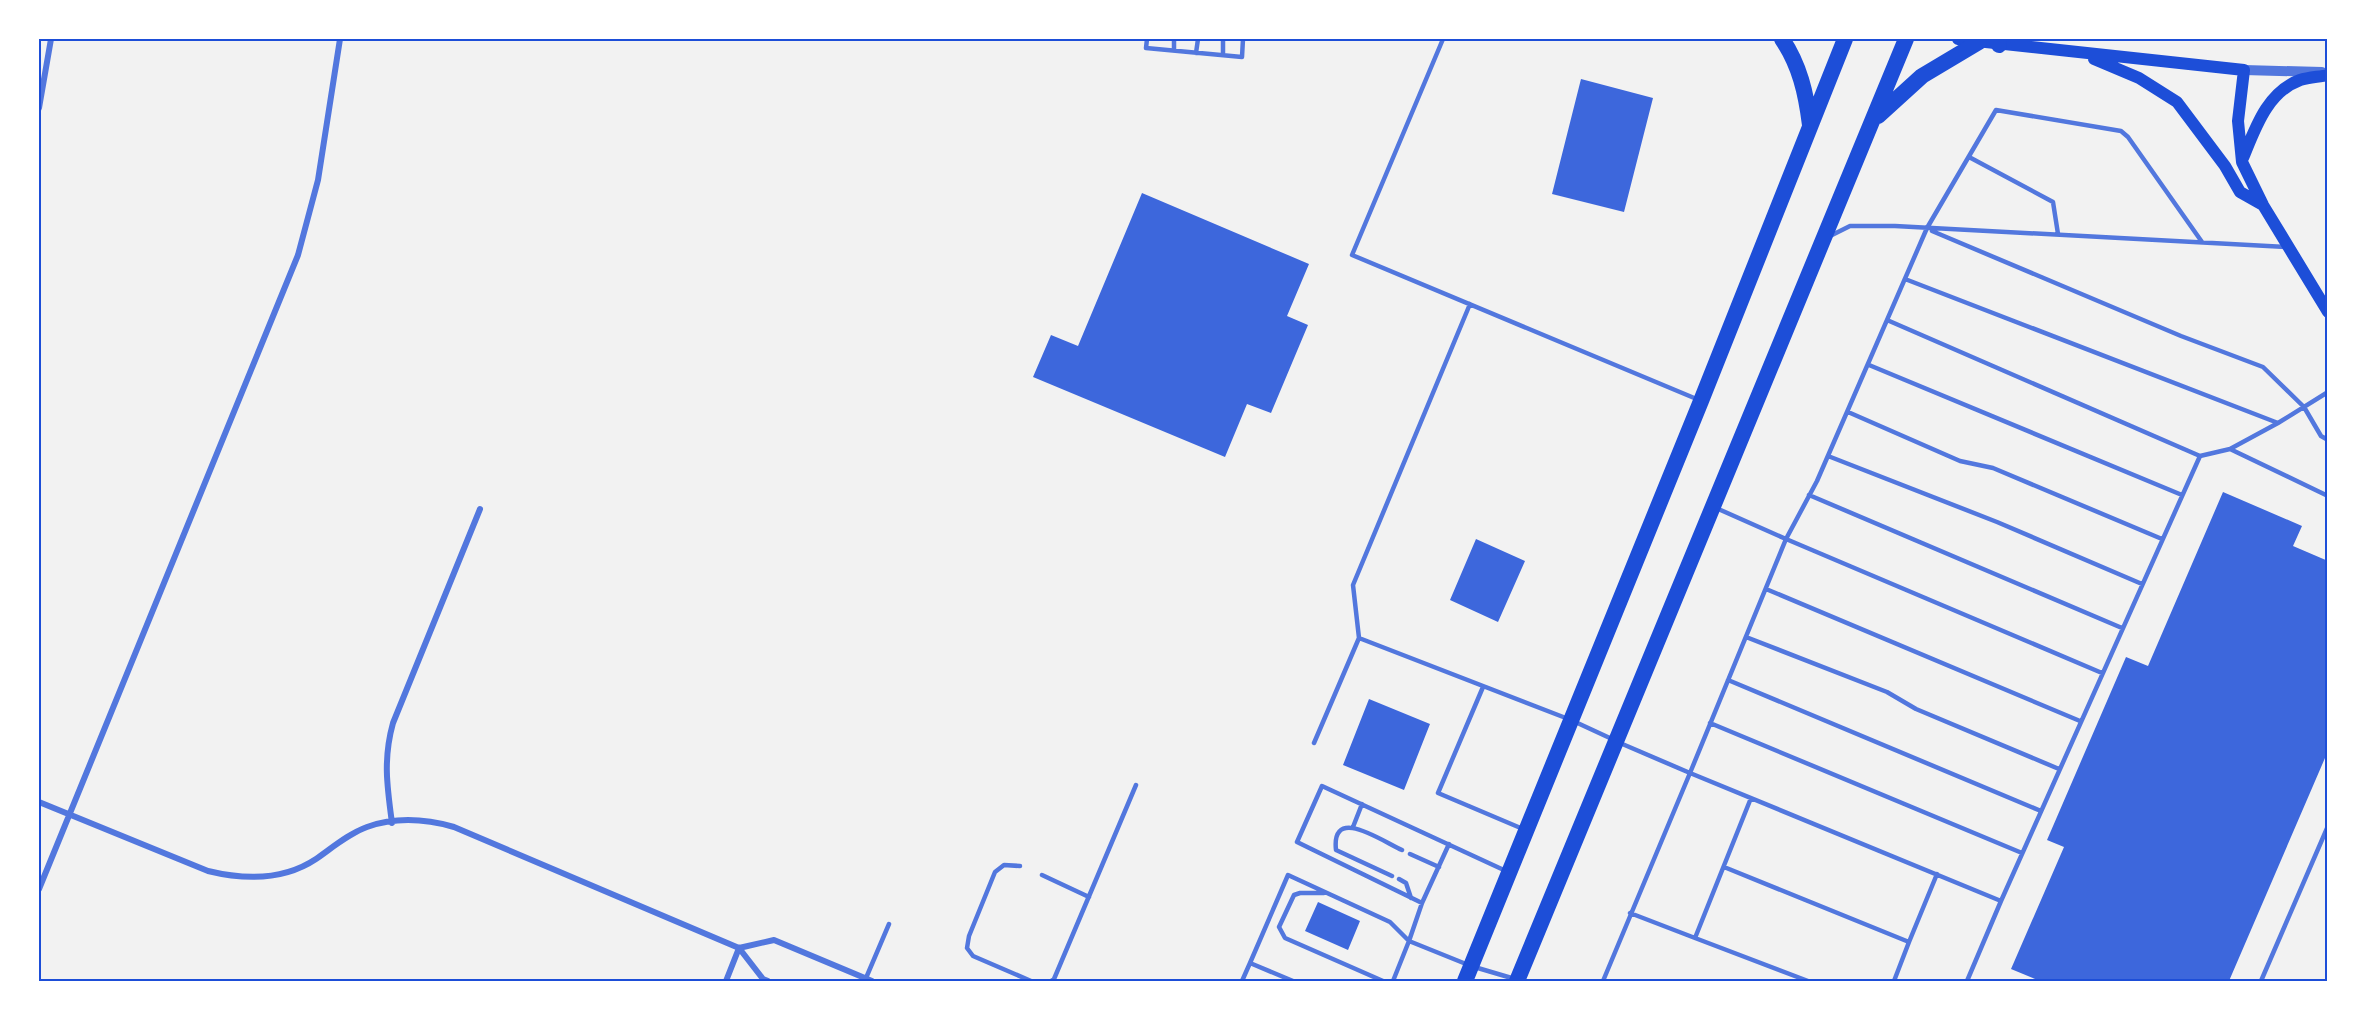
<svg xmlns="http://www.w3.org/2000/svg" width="2367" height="1020" font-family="'Exo 2',sans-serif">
  <rect width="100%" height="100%" fill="#f2f2f2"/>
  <!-- building -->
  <path fill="#3d67dc" d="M1581,79L1653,98L1624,212L1552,194Z
    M1142,193L1309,264L1287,316L1308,325L1271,413L1247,404L1225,457L1033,377L1051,335L1078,346Z
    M2223,492L2302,526L2293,546L2328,561V751L2229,981H2040L2011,969L2064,847L2047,840L2126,657L2148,666Z
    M1476,539L1525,561L1498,622L1450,600Z
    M1369,699L1430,724L1404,790L1343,765Z
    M1318,902L1360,921L1348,950L1305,931Z"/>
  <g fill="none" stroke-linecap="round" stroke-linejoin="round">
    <!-- service -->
    <path stroke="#5277de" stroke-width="4.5" d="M1147,39L1146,48L1242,57L1243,39
      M1443,39L1352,255L1699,400
      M1174,50V39
      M1196,53L1198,39
      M1223,55V41
      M1969,157L2053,202L2058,234
      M1932,231L2181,336L2263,367L2304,407L2321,436L2328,440
      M1830,236L1850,226H1895L2286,247
      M1905,279L2278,423L2328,392
      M1470,304L1353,585L1359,638L1571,720L1612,739
      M1887,320L2200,456
      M1869,365L2182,495
      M1848,412L1960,461L1993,468L2162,539
      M2278,423L2230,449L2328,496
      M1828,456L1997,522L2142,584
      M1809,495L2122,628
      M1766,589L2080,721
      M1746,637L1887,692L1916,709L2059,769
      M2102,673L1786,539L1817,481L1927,228L1996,110L2121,131L2128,137L2202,242
      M1728,680L2041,811
      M1483,687L1438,793L1523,829
      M1710,723L2022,853
      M1314,743L1359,638
      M1620,743L1690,773L1786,539L1716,508
      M1751,798L1695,938L1808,981
      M1353,827L1362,804
      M1449,844L1422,903L1297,842L1322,786L1506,871
      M1410,854L1439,867
      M1020,866L1004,865L995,872L969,936L967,948L973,956L1031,981
      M1724,867L1909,942L1894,981
      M1042,875L1089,897
      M1392,876L1336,850C1331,805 1382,841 1402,850
      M1399,879L1406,883L1411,898
      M1324,893H1300L1294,895L1279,927L1285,938L1383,981
      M2001,901L2200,456L2230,449
      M1630,913L1695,938
      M1909,942L1937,874
      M1250,963L1288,875L1390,922L1409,941L1422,903
      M866,978L889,924
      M1051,981L1054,979L1136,785
      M1242,981L1250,963L1293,981
      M1393,981L1409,941L1471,966L1515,979
      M1603,981L1690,773L2001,901L1967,981
      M2261,981L2328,826"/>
    <!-- minor -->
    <path stroke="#5277de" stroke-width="6" d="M39,108L51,39
      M39,802L208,871C245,880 283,881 316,859C332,848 348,834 367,827C395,817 426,819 454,827L739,948
      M392,823C387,786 383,759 393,723L480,509
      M39,889L298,255L318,180L340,39
      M739,948L774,940L872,981
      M739,948L763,979L768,981
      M726,981L739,948"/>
    <!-- tertiary -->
    <path stroke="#5277de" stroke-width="10" d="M2244,70L2322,72"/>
    <!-- secondary -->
    <path stroke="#1d4ed8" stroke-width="12" d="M1958,39L2244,70L2238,121L2242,162L2263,205L2328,312
      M2094,59L2139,78L2177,102L2225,166L2240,192L2263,205
      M2243,158C2255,129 2267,92 2300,80C2309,77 2319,77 2328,75"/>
    <!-- trunk -->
    <path stroke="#1d4ed8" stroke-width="16" d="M1782,39C1800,66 1806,93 1810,125
      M1996,39L1999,45
      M1878,116L1922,76L1979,42
      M1465,981L1701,401L1845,39
      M1517,981L1906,39"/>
  </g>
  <!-- border -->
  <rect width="2367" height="1020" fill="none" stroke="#ffffff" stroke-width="81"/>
  <rect x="40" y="40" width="2286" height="940" fill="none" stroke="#1d4ed8" stroke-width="2"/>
</svg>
